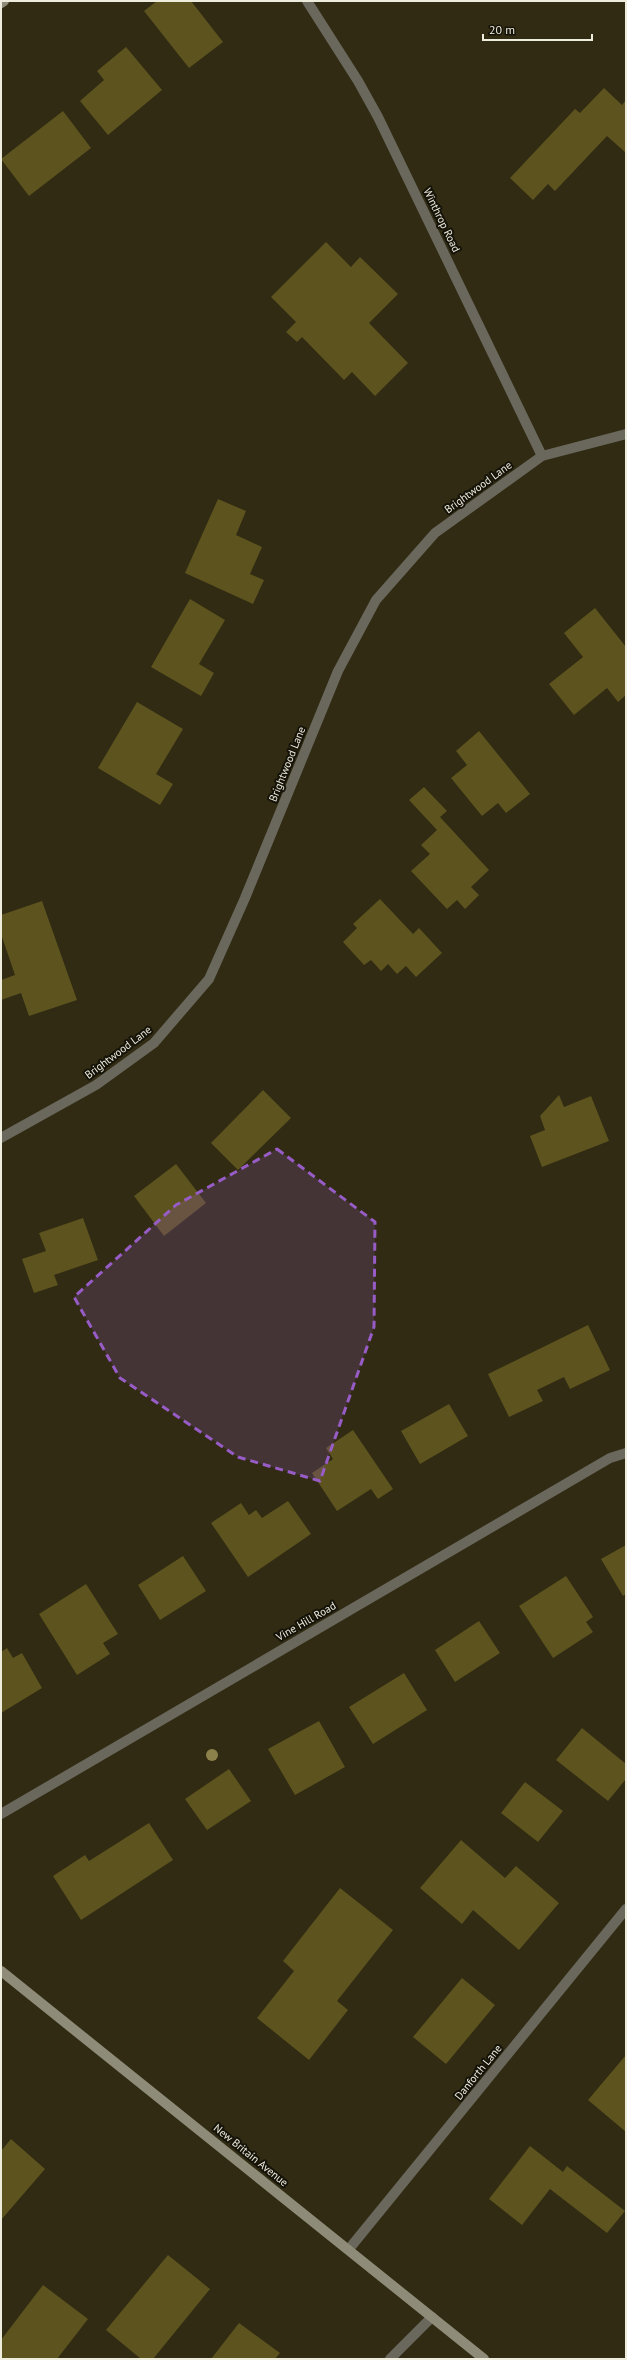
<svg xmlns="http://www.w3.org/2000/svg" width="627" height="2360" font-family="'PT Sans',sans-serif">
  <rect width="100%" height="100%" fill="#302b12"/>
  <!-- building -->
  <path fill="#5d531f" d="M157,1H191L223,42L189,68L144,11Z
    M126,47L162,90L108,135L80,101L104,80L97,71Z
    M604,88L622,105L626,100V153L607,136L555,191L548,184L533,200L510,178L575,109L580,113Z
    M63,111L91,148L29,196L1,159Z
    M326,242L351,267L360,257L398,294L369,323L408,363L375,396L352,372L344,380L302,337L297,342L286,332L296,322L271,297Z
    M218,499L246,511L236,535L262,547L250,574L264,580L253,604L185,573Z
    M190,599L225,620L199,664L214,673L201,696L151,667Z
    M595,608L626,647V695L618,702L607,688L574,715L549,684L583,657L564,633Z
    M137,702L183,729L156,774L173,784L160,805L98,768Z
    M479,731L530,794L506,813L498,803L482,816L451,778L467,765L456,751Z
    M424,787L447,811L440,817L489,870L471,887L479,895L465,909L457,900L447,909L411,871L430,854L421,845L437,830L409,800Z
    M380,899L413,934L419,928L442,953L416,977L406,966L397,974L388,964L381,971L371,960L364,965L343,942L357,928L353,924Z
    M42,901L77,1000L29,1016L21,993L1,1000V980L15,975L1,934V915Z
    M263,1090L291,1118L238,1170L211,1143Z
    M559,1095L564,1107L591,1096L609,1141L542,1167L530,1136L545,1130L540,1116Z
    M176,1164L206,1203L164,1236L134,1196Z
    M83,1218L98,1260L54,1275L58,1285L34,1293L22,1259L46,1251L39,1233Z
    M588,1325L610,1370L570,1389L564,1377L537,1390L543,1401L509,1417L488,1374Z
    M449,1404L468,1436L420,1464L401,1431Z
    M353,1430L393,1489L378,1499L371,1489L337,1511L312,1473L333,1459L326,1448Z
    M288,1501L311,1534L248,1577L211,1523L241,1503L249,1515L256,1510L262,1518Z
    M626,1545V1594L623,1596L601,1559Z
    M183,1556L206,1591L160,1620L138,1585Z
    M566,1576L593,1617L586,1622L593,1632L553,1658L519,1606Z
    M86,1584L118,1634L103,1643L110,1654L77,1675L39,1614Z
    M479,1621L500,1653L455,1682L435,1650Z
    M7,1648L13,1658L22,1653L42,1688L1,1713V1652Z
    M404,1673L427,1710L373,1744L349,1707Z
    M319,1721L345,1767L295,1795L268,1749Z
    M582,1728L626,1764V1779L608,1801L556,1760Z
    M229,1769L251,1801L207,1830L185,1799Z
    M525,1782L563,1811L538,1842L501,1813Z
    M149,1823L173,1860L81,1920L53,1876L85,1855L89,1861Z
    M461,1840L505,1878L516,1866L559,1903L519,1950L473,1910L462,1924L420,1888Z
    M340,1888L393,1930L337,2001L348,2010L309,2060L257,2018L294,1971L283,1961Z
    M462,1978L495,2005L446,2064L413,2037Z
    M626,2055V2132L588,2100Z
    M11,2139L45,2169L1,2220V2151Z
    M530,2146L563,2172L567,2166L625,2211L607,2233L550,2189L522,2225L489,2199Z
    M168,2255L210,2289L153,2359H141L106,2330Z
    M43,2285L88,2319L57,2359H1V2340Z
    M239,2323L280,2353L275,2359H211Z"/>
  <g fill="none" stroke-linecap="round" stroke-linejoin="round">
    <!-- minor -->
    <path stroke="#6a685d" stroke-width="10" d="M307,1L358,81L378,117L542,456
      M1,1138L96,1085L154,1043L209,979L245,898L338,671L376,600L435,533L542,456L626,434
      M1,1814L610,1458L626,1453
      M349,2249L626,1909
      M390,2359L432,2317"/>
    <!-- secondary -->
    <path stroke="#8e8b78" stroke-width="10" d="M1,3L4,1
      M1,1971L484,2359"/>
  </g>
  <!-- trees -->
  <circle fill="#8c814a" cx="212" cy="1755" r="6"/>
  <!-- marked area -->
  <path fill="#985cc6" fill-opacity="0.2" stroke="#985cc6" stroke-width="3" stroke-dasharray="8 5" stroke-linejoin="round" d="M277,1149L375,1222L374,1327L320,1481L238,1457L120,1378L74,1297L176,1205Z"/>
  <g text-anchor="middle" stroke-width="4" stroke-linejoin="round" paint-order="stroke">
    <!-- street labels -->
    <g font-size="11" fill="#eeecdd" stroke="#151309">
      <text transform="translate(442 220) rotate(64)" y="4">Winthrop Road</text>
      <text transform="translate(478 487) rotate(-36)" y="4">Brightwood Lane</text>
      <text transform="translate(287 764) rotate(-68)" y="4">Brightwood Lane</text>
      <text transform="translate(118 1052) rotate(-37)" y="4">Brightwood Lane</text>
      <text transform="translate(306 1621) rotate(-30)" y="4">Vine Hill Road</text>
      <text transform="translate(478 2072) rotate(-51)" y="4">Danforth Lane</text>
      <text transform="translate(251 2155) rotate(39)" y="4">New Britain Avenue</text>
    </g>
  </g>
  <!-- border -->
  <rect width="627" height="2360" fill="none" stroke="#eeecdd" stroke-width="4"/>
  <!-- scale -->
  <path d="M483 34v6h109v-6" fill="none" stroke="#eeecdd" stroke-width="2"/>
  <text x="489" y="34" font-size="12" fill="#eeecdd" stroke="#151309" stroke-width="3" paint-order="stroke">20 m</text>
</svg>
